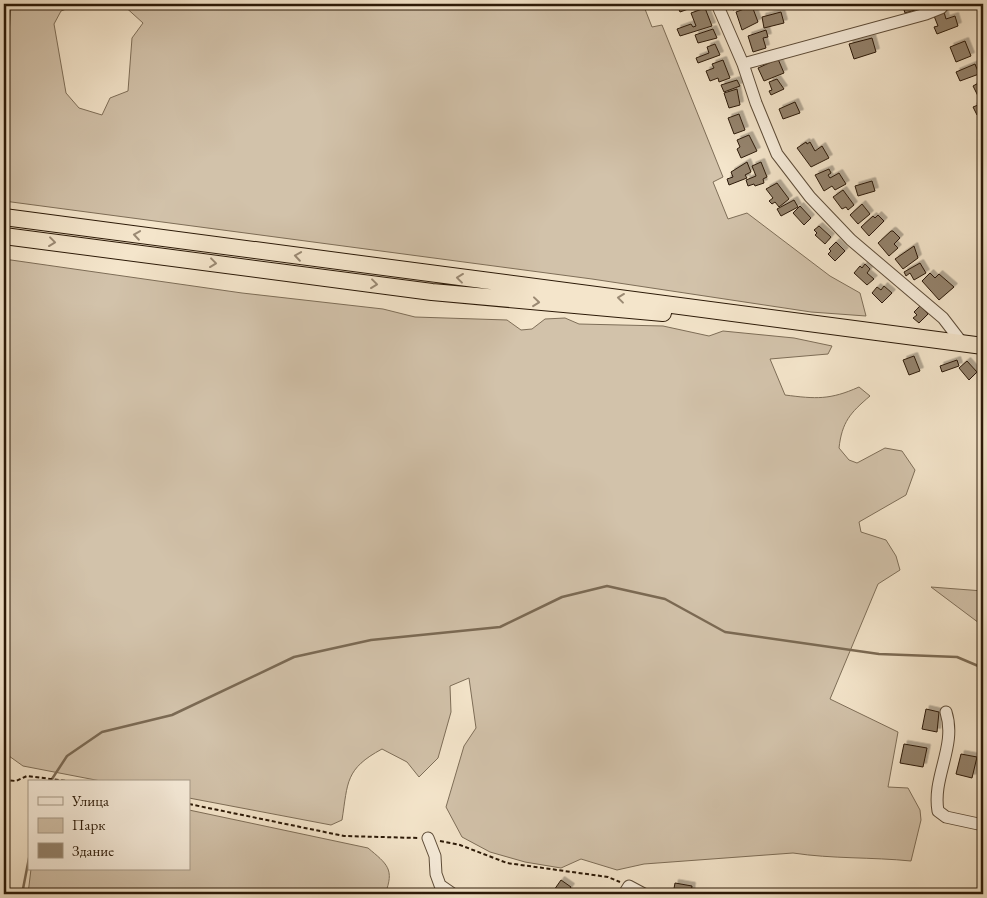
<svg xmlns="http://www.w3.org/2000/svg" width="987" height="898" font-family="'EB Garamond',serif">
  <defs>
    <filter id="shadow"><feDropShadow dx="3.5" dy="-3.5" stdDeviation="0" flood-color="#0004"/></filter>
  </defs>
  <rect width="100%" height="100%" fill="#f4e5cb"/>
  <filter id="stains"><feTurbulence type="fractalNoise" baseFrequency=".004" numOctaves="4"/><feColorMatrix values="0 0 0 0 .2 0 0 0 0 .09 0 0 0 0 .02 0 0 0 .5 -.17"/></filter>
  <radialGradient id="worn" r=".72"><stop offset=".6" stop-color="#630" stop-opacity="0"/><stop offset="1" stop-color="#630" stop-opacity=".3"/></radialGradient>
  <!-- green -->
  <path fill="#d2c2aa" stroke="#7e6e58" d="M11,4H79L61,11L54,24L66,93L79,108L102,115L110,98L128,91L132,38L143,23L122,4H643L652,27L662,25L723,177L713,182L728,219L747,213L830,276L860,293L866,316L811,312L592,279L4,201V66L9,35Z
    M4,259L242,293L383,309L415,317L507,320L521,330L532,329L545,319L565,318L579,324L663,326L709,336L723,331L794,338L832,346L828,354L770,359L785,395C816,399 830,400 859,387L870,396C850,413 842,422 839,448L849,460L857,463L885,448L902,451L915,470L906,495L859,522L861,532L886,540L896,556L900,570L878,584L830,699L898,732L888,787L908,788L920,810L921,820L911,861C872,857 832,859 793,853L644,864L617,870L581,859L561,868L525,862L490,852L462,837L446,807L464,746L476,728L469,678L450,686L451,712L438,758L419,777L407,762L382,749C345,769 348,782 342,820L331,825L189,798V782H106L23,766L9,756L4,742Z
    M931,587L983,591V626Z
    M189,810L368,848C387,864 395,869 385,894H28L31,869H189Z"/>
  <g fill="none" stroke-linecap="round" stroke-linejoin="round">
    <!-- stream -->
    <path stroke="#7b6a54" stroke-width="2.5" d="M50,782L67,756L102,732L172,715L294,657L371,640L500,627L562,597L607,586L665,599L725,632L879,654L957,657L983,668
      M22,894L29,858"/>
  </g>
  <!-- building -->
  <path fill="#94836d" stroke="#2b1907" filter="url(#shadow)" d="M649,4H665L652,9Z
    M681,4H702L680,12L677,5Z
    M731,4H749V5L733,10Z
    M902,4H925L926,7L905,13Z
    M752,6L758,22L742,30L736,12Z
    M705,8L712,26L680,36L677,29L691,24L693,27L696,26L691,13Z
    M781,12L784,23L764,28L762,17Z
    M944,12L946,19L955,16L958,26L937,34L934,27L938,26L934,16Z
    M713,29L717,38L698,43L695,35Z
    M766,30L768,37L763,38L766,48L753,52L748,36Z
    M872,38L876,52L854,59L849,44Z
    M965,41L971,56L956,62L950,47Z
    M715,44L720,55L698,63L696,58L709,53L707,47Z
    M778,59L784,73L764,81L758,68Z
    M723,60L730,78L719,82L718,78L710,81L706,71L714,68L712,64Z
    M975,64L979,74L960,81L956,72Z
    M777,79L784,89L771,95L769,91L772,90L769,82Z
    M737,80L740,86L724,92L721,85Z
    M982,81L983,95L979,98L973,86Z
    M737,89L740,105L729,108L724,93Z
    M795,102L800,113L783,119L779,109Z
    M983,103V112L977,115L973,107Z
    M739,114L745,130L734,134L728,118Z
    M749,135L757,151L741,158L737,149L740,147L737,140Z
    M806,142L807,144L810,142L815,151L822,146L829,158L811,167L797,148Z
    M747,162L751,172L745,175L747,178L729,185L727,179L733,177L731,172Z
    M761,162L767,177L763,179L764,183L755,186L754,184L748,186L746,180L756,176L752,166Z
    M829,169L831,173L828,175L830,178L839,173L846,184L835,190L832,186L824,191L815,175Z
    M872,181L875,191L858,196L855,186Z
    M777,183L789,199L779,207L775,202L772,204L769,201L773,198L766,189Z
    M843,190L854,205L848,210L846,207L842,209L833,197Z
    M794,200L798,207L781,216L777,209Z
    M862,204L870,214L858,224L850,215Z
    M800,206L811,218L804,225L793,213Z
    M878,215L884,221L869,236L861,227L873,216L875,218Z
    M819,226L831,237L825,244L815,235L817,233L814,230Z
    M891,231H893L900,238L894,244L898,248L889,256L878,243Z
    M836,242L845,251L835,261L828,254L831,251L829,249Z
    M914,246L918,258L903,269L895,259Z
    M920,263L926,273L914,280L910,273L906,276L904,272Z
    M865,264L870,269L867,273L874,279L867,285L854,273L860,266L862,268Z
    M930,273L935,278L939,274L954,287L939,300L922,281Z
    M884,286L892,293L882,303L872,293L877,287L881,290Z
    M920,306L928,314L919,323L913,318L917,315L914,312Z
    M914,356L920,371L909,375L903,360Z
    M957,360L959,366L942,372L940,366Z
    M967,361L977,372L969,380L959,368Z
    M926,709L939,712L937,732L922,729Z
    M904,744L927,748L923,767L900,763Z
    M961,754L977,757L972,778L956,774Z
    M561,880L571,887L566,894H560L554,890Z
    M675,883L692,886L691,894H673Z"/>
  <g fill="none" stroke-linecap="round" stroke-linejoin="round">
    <defs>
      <path id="minor" d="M717,4L743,64L756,103L777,154L810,197L851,240L943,318L963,344
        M743,64L926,14L941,8L944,4
        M946,712C957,746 932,777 938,811L946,817L983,825
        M428,838L435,856L436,874L440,885L453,894
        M624,894L629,886L644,894"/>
      <path id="highway" d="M4,217L983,346
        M4,236L432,292L663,313"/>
    </defs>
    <!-- minor casing -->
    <use href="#minor" stroke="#5d4c38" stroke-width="13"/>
    <!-- highway casing -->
    <use href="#highway" stroke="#2b1907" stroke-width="18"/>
    <!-- path -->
    <path stroke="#2b1907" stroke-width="2" stroke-dasharray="4 2.5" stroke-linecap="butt" d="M4,780L16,781L27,776L75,782
      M189,804L344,836L418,838
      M440,841L460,845L507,863L608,877L620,882"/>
    <!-- minor -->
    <use href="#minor" stroke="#f8eedd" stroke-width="11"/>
    <!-- highway -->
    <use href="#highway" stroke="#f4e5cb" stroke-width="16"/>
  </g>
  <!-- one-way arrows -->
  <defs><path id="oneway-chevron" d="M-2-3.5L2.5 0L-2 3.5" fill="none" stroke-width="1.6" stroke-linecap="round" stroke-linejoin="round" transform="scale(1.25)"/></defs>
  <g stroke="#9a8973">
    <use href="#oneway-chevron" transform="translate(137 235) rotate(-172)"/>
    <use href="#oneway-chevron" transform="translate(52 242) rotate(7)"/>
    <use href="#oneway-chevron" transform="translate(298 256) rotate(-172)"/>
    <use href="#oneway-chevron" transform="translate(213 263) rotate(7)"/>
    <use href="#oneway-chevron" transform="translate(460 278) rotate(-173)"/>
    <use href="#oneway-chevron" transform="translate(374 284) rotate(7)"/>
    <use href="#oneway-chevron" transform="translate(621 298) rotate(-173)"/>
    <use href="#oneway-chevron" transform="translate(536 302) rotate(6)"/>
  </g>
  <!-- margin -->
  <rect width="987" height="898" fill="none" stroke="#f4e5cb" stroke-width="20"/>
  <rect x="5" y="5" width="977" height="888" fill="none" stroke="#2b1907" stroke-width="2.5"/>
  <rect x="10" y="10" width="967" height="878" fill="none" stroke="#2b1907"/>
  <!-- legend -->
  <rect x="28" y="780" width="162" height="90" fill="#f8eedd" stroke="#a69987"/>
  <rect x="38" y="797" width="25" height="8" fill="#f8eedd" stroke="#a69987"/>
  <text x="72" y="806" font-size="15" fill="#2b1907">Улица</text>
  <rect x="38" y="818" width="25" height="15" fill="#d2c2aa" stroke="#a69987"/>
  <text x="72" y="830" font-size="15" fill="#2b1907">Парк</text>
  <rect x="38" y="843" width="25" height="15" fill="#94836d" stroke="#a69987"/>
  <text x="72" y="856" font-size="15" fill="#2b1907">Здание</text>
  <rect width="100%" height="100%" filter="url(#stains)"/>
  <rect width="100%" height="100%" fill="url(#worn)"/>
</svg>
